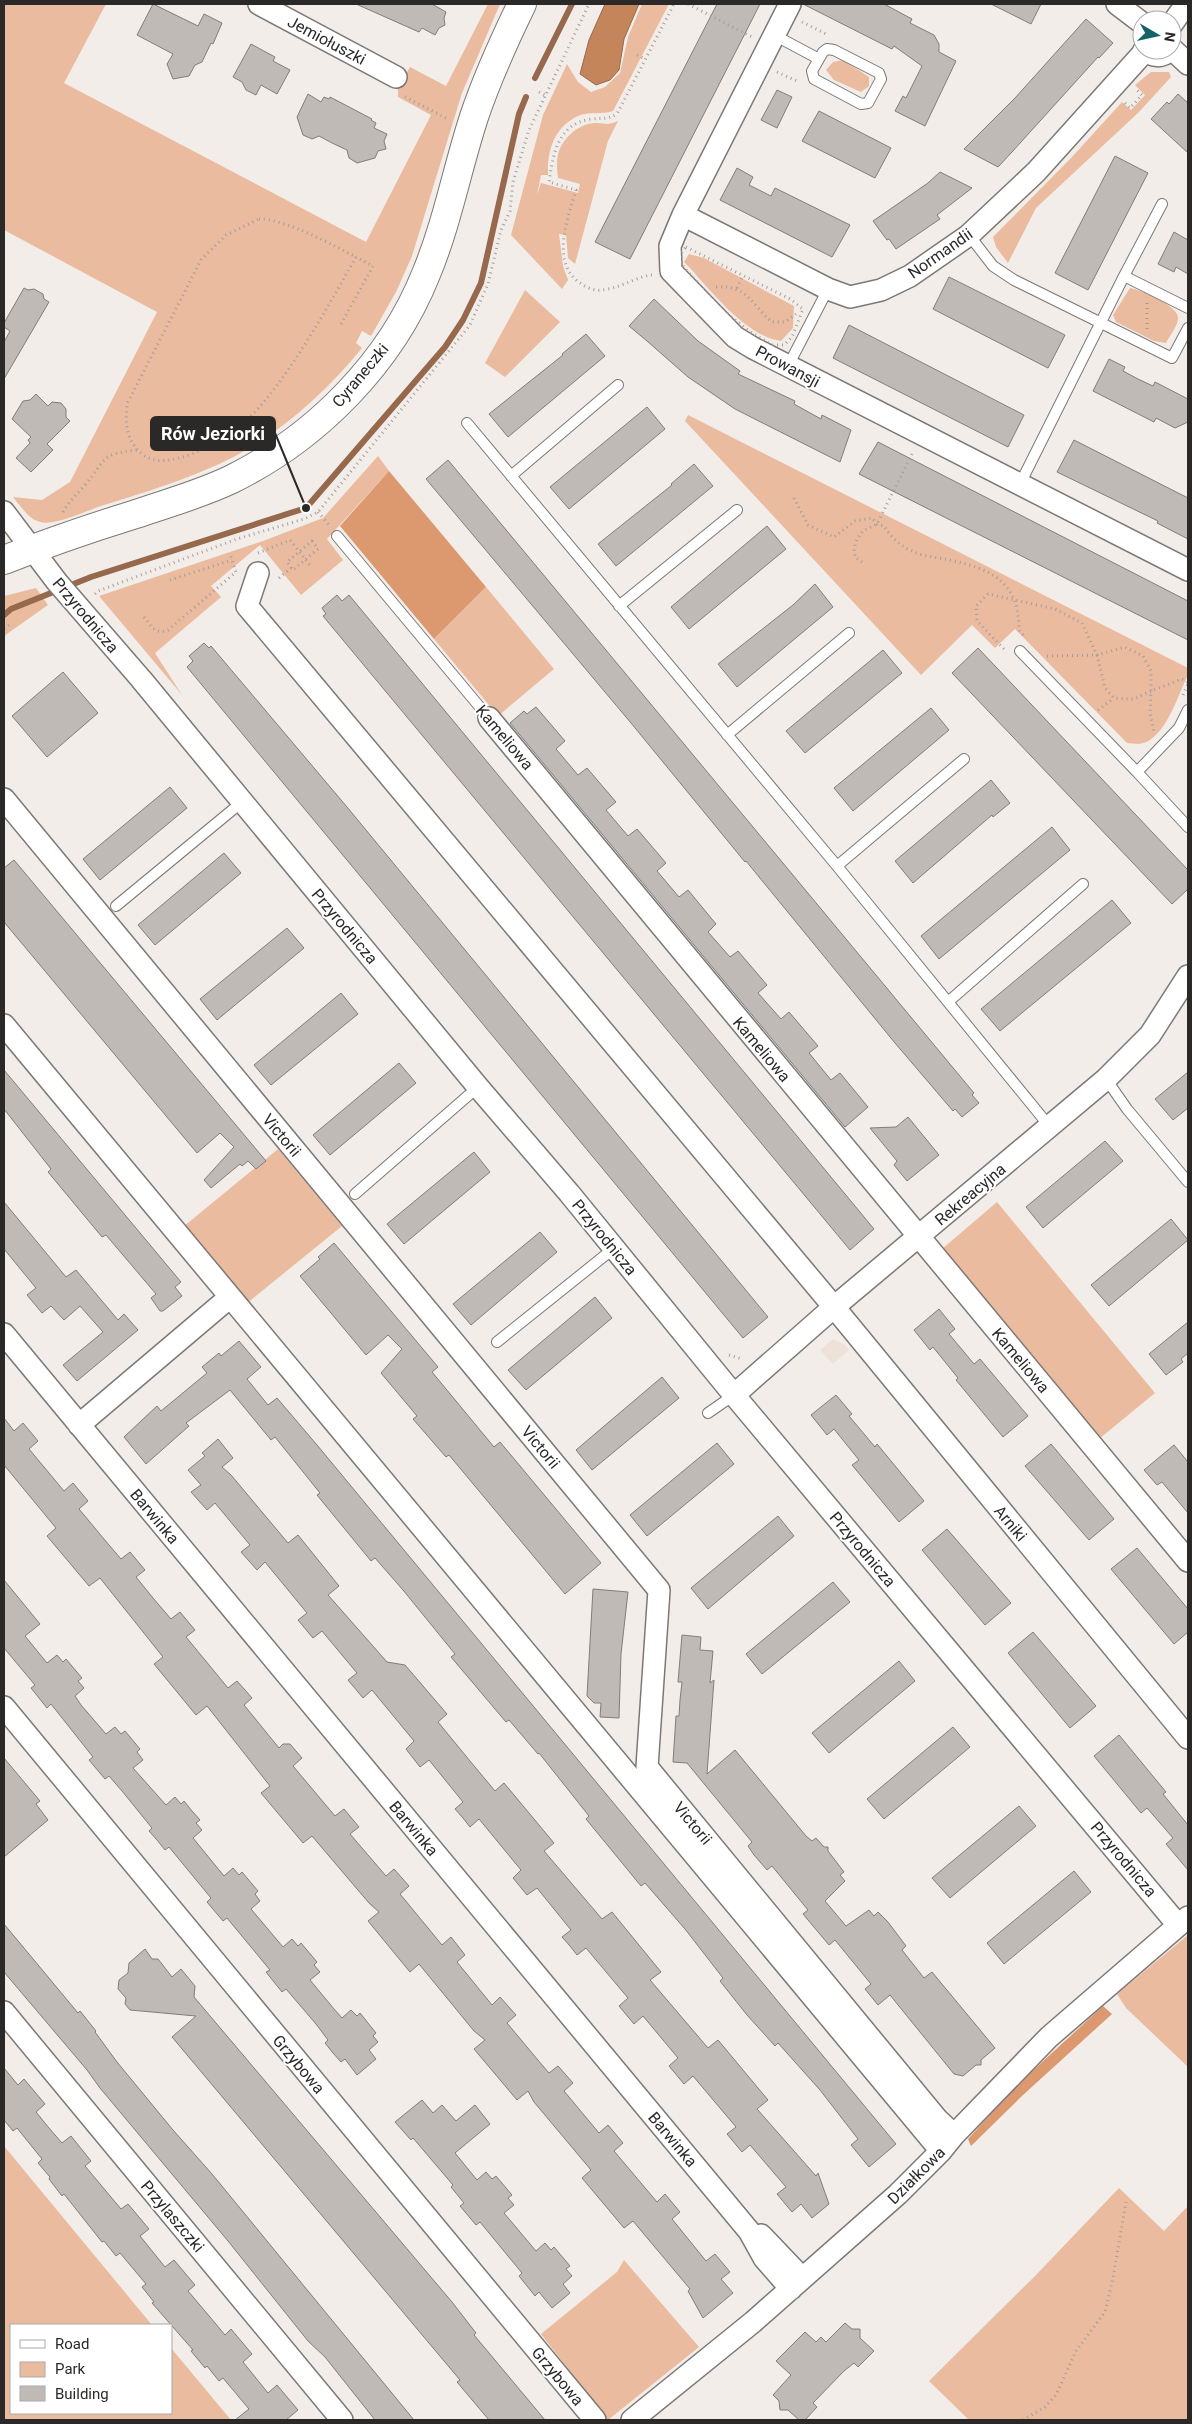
<svg xmlns="http://www.w3.org/2000/svg" width="1192" height="2424" font-family="Roboto,sans-serif">
  <rect width="100%" height="100%" fill="#f3edea"/>
  <!-- built -->
  <path fill="#eee1da" d="M833,1339L844,1344L849,1350L833,1364L820,1350Z"/>
  <!-- green -->
  <path fill="#eabb9e" d="M4,4H106L64,83L366,242L431,115L398,97V88L410,67L446,86L488,4H500L462,93L412,256L396,292L371,336L362,331L356,343L362,348C331,386 295,420 253,446C207,474 152,490 101,506C86,511 55,526 40,522C28,519 20,505 13,497L42,500L70,482L157,312L4,230Z
    M642,4H669L613,111C602,115 589,111 578,116C554,127 547,151 548,175H541L537,195L541,183L578,193L580,184L558,178C557,170 556,159 559,151C564,137 580,123 595,123C606,123 606,126 618,121L608,141L575,264L568,258L566,235L559,234L563,266L568,280L562,289L511,235L543,115L567,64L578,82L591,92L605,87L620,73L628,37Z
    M843,60L869,77V86L861,92L834,80L826,70L833,62Z
    M1151,72H1169L1171,77L1139,112L1036,208L1008,263L996,247L993,237L1072,157L1122,102L1131,110L1145,95L1135,85Z
    M689,254L704,258L794,306L793,328L781,341C746,336 712,292 689,267L684,262Z
    M1130,288C1140,290 1179,306 1178,318C1178,326 1170,335 1166,343L1154,341L1116,322L1113,315Z
    M525,290L560,322L505,377L485,363Z
    M688,415L1188,668V675C1178,695 1169,727 1150,740C1143,745 1135,744 1127,743L1015,629L995,648L972,625L921,675L685,421Z
    M378,456L389,471L327,539L343,560L301,595L260,545L211,586L221,597L155,653L182,695L99,596L263,541L323,518Z
    M486,587L554,669L498,716L434,639Z
    M36,588L48,605L4,636V596Z
    M278,1149L342,1226L246,1304L183,1227Z
    M997,1202L1155,1393L1099,1439L942,1249Z
    M1188,1935V2067L1126,2008L1117,1994Z
    M4,2146L152,2325H11V2413H171V2348L231,2420H4Z
    M1119,2188L1164,2231L1188,2206V2420H969L929,2381L1036,2275Z
    M624,2260L699,2347L608,2420L541,2334L617,2272Z"/>
  <!-- forest -->
  <path fill="#dc996f" d="M389,471L486,587L434,639L340,526Z
    M1103,2006L1112,2014L1023,2095L971,2146L968,2139L1015,2087Z"/>
  <!-- water -->
  <path fill="#c5855b" stroke="#97694c" d="M605,4H639L624,39L619,70L610,80L596,85L580,74L589,40Z"/>
  <g fill="none" stroke-linecap="round" stroke-linejoin="round">
    <!-- stream -->
    <path stroke="#97694c" stroke-width="6" d="M535,78L572,4
      M4,615L11,609L91,577L306,508L445,347L463,320L481,283L519,114L526,97"/>
  </g>
  <!-- building -->
  <path fill="#c0bab7" stroke="#827d7a" d="M153,4L198,26L204,14L222,23L213,44L211,43L202,62L195,65L189,76L173,79L167,64L173,54L137,35Z
    M356,4H432L446,12L444,18L445,25L439,28L435,35L422,28L419,32Z
    M717,4H760L630,259L595,242Z
    M803,4H884L912,19L910,23L934,35L939,44V52L956,61L925,126L895,111L903,96L906,98L922,66L894,46L892,49Z
    M991,4H1041L1031,24Z
    M1086,19L1113,43L1099,58L1098,57L1012,152L998,167L964,149L1015,98Z
    M251,44L275,57L273,61L290,70L277,94L261,85L256,95L246,90L242,82L233,77Z
    M777,90L792,97L777,128L761,120Z
    M308,94L321,102L324,97L329,99L330,97L372,119L371,120L376,123L374,128L387,134L384,141L386,149L378,151L375,158L357,163L349,158L347,150L332,143L319,136L312,139L303,135L297,117Z
    M1178,94L1188,103V153L1151,119L1167,102L1169,104Z
    M819,111L891,148L875,178L802,141Z
    M1115,156L1148,173L1088,290L1055,273Z
    M737,168L753,177L749,185L771,196L775,188L850,225L832,257L720,200Z
    M940,172L972,188L937,215L940,219L896,249L889,239L887,240L873,221L928,183Z
    M1174,232L1188,240V274L1176,267L1174,272L1158,264Z
    M949,277L1065,335L1048,368L933,309Z
    M24,288L28,290L34,289L43,294L44,299L49,302L4,379V342L10,331L4,327V323Z
    M654,299L698,341L740,371L738,374L795,401L794,404L821,419L822,415L851,430L840,462L735,409L688,377L647,341L629,326Z
    M849,325L1024,415L1008,447L833,358Z
    M586,334L605,356L508,437L489,414L563,355L562,354Z
    M1109,359L1125,367L1123,371L1138,379L1153,386L1155,382L1188,399V422L1175,428L1156,418L1154,422L1093,391Z
    M36,394L48,406L52,402L61,403L66,409V417L70,421L47,444L53,450L31,472L16,458L30,443L28,440L31,437L12,419L23,401L30,400Z
    M647,407L665,429L569,509L550,487Z
    M1074,440L1188,498V539L1157,523L1158,521L1057,472Z
    M878,442L1188,601V640L859,474Z
    M448,460L974,1093L972,1095L979,1103L962,1117L955,1109L953,1111L895,1043L746,861L745,862L631,723L426,479Z
    M694,464L713,486L616,566L598,544L672,485L671,484Z
    M767,526L786,549L689,629L671,607Z
    M815,584L833,607L737,687L718,664L793,605Z
    M337,595L342,601L349,595L874,1229L850,1250L323,616L326,614L322,608Z
    M204,643L209,648L211,646L347,807L768,1317L743,1338L187,667L193,661L189,656Z
    M978,648L1188,870V889L1172,904L952,673Z
    M883,650L902,673L805,753L786,731Z
    M63,672L98,713L47,757L12,716Z
    M536,707L565,741L556,749L578,775L587,768L616,802L606,810L628,836L637,829L666,863L657,871L679,897L688,890L716,924L708,932L730,957L738,951L767,985L758,993L781,1019L789,1012L818,1046L809,1053L831,1080L840,1073L868,1107L845,1127L510,723L524,711L527,714Z
    M931,708L949,730L853,811L834,788Z
    M991,780L1010,803L993,817L992,815L913,883L895,861Z
    M170,787L187,808L100,880L83,859Z
    M1052,827L1070,850L939,959L921,936Z
    M224,853L241,873L155,945L138,925Z
    M14,860L266,1161L256,1169L248,1161L242,1166L240,1164L211,1188L204,1180L234,1147L220,1133L197,1153L4,922V868Z
    M1112,900L1131,923L1000,1031L981,1009Z
    M287,928L304,948L217,1020L200,999Z
    M341,993L358,1014L271,1085L254,1065Z
    M399,1063L416,1083L330,1155L313,1135Z
    M4,1070L181,1282L175,1287L182,1296L163,1311H160L151,1298L156,1294L106,1235L102,1237L48,1172L51,1169L4,1109Z
    M1188,1072V1108L1173,1120L1155,1099Z
    M908,1117L939,1155L907,1181L894,1165L897,1161L870,1128L896,1127Z
    M1105,1141L1123,1161L1043,1228L1026,1207Z
    M474,1152L490,1172L404,1244L387,1224Z
    M4,1202L66,1277L76,1270L118,1320L124,1314L138,1330L77,1381L63,1365L103,1332L80,1306L64,1320L51,1306L42,1313L27,1295L36,1288L4,1249Z
    M1171,1219L1188,1240L1109,1306L1091,1285Z
    M540,1232L557,1252L471,1325L453,1304Z
    M334,1243L438,1367L432,1372L494,1447L500,1442L601,1563L565,1594L449,1455L446,1457L413,1419L417,1416L381,1373L402,1349L388,1335L366,1355L300,1276L320,1259L318,1257Z
    M595,1297L612,1318L526,1390L508,1370Z
    M939,1309L955,1329L949,1334L974,1364L980,1359L1028,1416L1003,1437L956,1380L958,1378L933,1347L930,1350L914,1330Z
    M1188,1322V1353L1181,1359L1183,1362L1166,1375L1149,1354Z
    M239,1341L261,1367L247,1379L268,1405L277,1398L317,1445L896,2144L869,2167L851,2145L858,2139L820,2090L778,2043L775,2046L747,2015L720,1981L723,1978L685,1929L645,1883L641,1886L586,1819L589,1816L539,1753L538,1754L509,1720L506,1722L451,1657L455,1654L403,1590L375,1558L371,1561L317,1495L320,1493L275,1437L271,1440L230,1390L186,1423L189,1426L146,1464L124,1437L157,1406L161,1411L207,1373L202,1367L219,1353L221,1356Z
    M662,1377L679,1398L592,1470L576,1450Z
    M836,1395L852,1414L849,1416L875,1447L877,1444L924,1501L899,1522L852,1465L859,1460L834,1429L827,1435L811,1415Z
    M4,1418L14,1431L23,1423L38,1441L29,1449L64,1491L73,1483L88,1501L79,1509L109,1545L121,1559L130,1552L145,1570L136,1577L153,1598L171,1619L180,1612L195,1630L186,1637L228,1688L237,1681L245,1690L252,1698L244,1705L279,1748L283,1744H290L302,1758L293,1766L335,1816L344,1809L359,1827L350,1834L386,1876L394,1869L409,1886L400,1894L442,1945L451,1937L465,1955L457,1962L492,2005L500,1997L516,2015L507,2023L537,2059L549,2073L558,2066L573,2083L564,2091L599,2133L608,2125L623,2143L614,2151L657,2202L665,2194L680,2212L672,2219L706,2261L715,2254L730,2272L721,2279L733,2293L703,2318L688,2291L690,2289L633,2221L624,2228L582,2178L591,2170L534,2102L528,2091L517,2100L474,2049L485,2040L474,2031L419,1964L410,1972L368,1921L379,1912L369,1903L312,1836L303,1843L261,1793L270,1786L207,1706L196,1715L154,1664L163,1657L100,1578L89,1586L47,1536L56,1528L4,1465Z
    M218,1439L233,1458L222,1467L231,1475L288,1543L298,1535L339,1586L328,1595L387,1662L405,1665L447,1714L438,1722L470,1761L495,1791L504,1783L554,1843L544,1851L602,1919L612,1912L661,1972L650,1980L708,2048L718,2040L768,2100L757,2109L816,2176L818,2173L829,2204L812,2218L801,2204L792,2212L777,2194L786,2187L750,2145L742,2152L727,2134L736,2127L693,2076L684,2084L669,2066L678,2058L643,2016L634,2024L619,2006L628,1998L586,1948L577,1955L570,1946L562,1937L571,1930L537,1888L527,1895L513,1878L521,1870L479,1819L470,1827L463,1818L455,1809L463,1802L429,1760L420,1767L406,1749L414,1741L372,1690L363,1698L348,1680L357,1673L322,1631L313,1638L298,1620L307,1613L265,1562L257,1570L241,1552L250,1545L215,1503L207,1510L191,1492L201,1485L188,1470L205,1456L202,1453Z
    M717,1443L734,1464L647,1536L630,1515Z
    M1051,1444L1114,1519L1089,1540L1025,1466Z
    M1174,1445L1188,1462V1513L1162,1482L1157,1485L1144,1470Z
    M778,1516L794,1536L708,1609L691,1588Z
    M947,1529L1011,1603L985,1625L922,1550Z
    M1137,1548L1188,1609V1632L1174,1644L1111,1569Z
    M4,1580L40,1624L25,1636L47,1663L57,1655L63,1662L66,1659L82,1678L78,1681L84,1688L75,1696L81,1705L106,1734L115,1727L121,1734L125,1731L140,1749L137,1752L143,1760L133,1768L166,1805L175,1797L181,1804L184,1801L192,1811L200,1820L196,1823L202,1830L193,1838L224,1876L233,1868L239,1875L242,1872L258,1891L255,1894L260,1901L251,1909L283,1947L292,1939L298,1946L301,1943L317,1962L314,1965L320,1972L310,1980L334,2009L342,2018L351,2010L357,2016L360,2013L376,2033L373,2036L378,2042L369,2050L376,2059L357,2075L345,2059L341,2062L333,2053L325,2043L328,2040L316,2024L286,1989L282,1992L266,1972L270,1970L227,1918L223,1921L207,1902L211,1898L169,1847L165,1850L157,1840L149,1831L152,1828L122,1791L109,1776L105,1779L89,1760L93,1757L51,1704L47,1708L31,1688L35,1685L4,1648Z
    M833,1582L850,1602L762,1674L746,1654Z
    M593,1589L628,1592L621,1654L619,1718L600,1717L601,1703H594L587,1696Z
    M1033,1632L1096,1706L1070,1728L1008,1653Z
    M682,1635L701,1637L700,1650L713,1651L710,1683L714,1680L707,1774L735,1750L806,1836L812,1841L816,1838L824,1847H828V1851L844,1872L840,1875L845,1881L825,1901L846,1926L869,1910L874,1916L878,1912L888,1922L906,1946L902,1950L924,1978L932,1972L995,2048L981,2060V2065H976L963,2076L954,2074L890,1995L878,2005L865,1989L871,1984L835,1940L829,1945L803,1914L808,1910L772,1866L767,1870L754,1855L748,1846L752,1842L687,1763L673,1762L676,1716H679L680,1700L682,1682H678Z
    M899,1661L915,1681L829,1753L812,1733Z
    M953,1727L970,1747L884,1819L867,1799Z
    M1119,1735L1166,1792L1163,1794L1188,1825V1870L1166,1844L1173,1838L1147,1808L1141,1813L1094,1756Z
    M4,1758L40,1801L36,1804L48,1820L4,1857Z
    M1019,1806L1036,1826L950,1898L932,1878Z
    M1074,1871L1091,1892L1004,1964L987,1943Z
    M4,1924L78,2013L80,2011L96,2031L95,2032L117,2062L173,2130L212,2174L414,2420H375L325,2357L308,2341L228,2241L100,2088L87,2070L4,1972Z
    M145,1949L152,1959H158L172,1977L181,1969L195,1986L194,1997L452,2302L476,2333L474,2335L545,2420H489L457,2382L460,2380L172,2037L196,2016L130,2010L125,2004L126,1998L118,1989L119,1980L128,1973L129,1963Z
    M4,2068L18,2085L24,2079L45,2104L36,2112L49,2128L62,2143L71,2136L91,2161L85,2166L121,2209L128,2204L149,2229L140,2236L165,2267L174,2260L195,2285L188,2291L210,2317L225,2335L231,2329L252,2354L243,2362L268,2393L277,2385L298,2410L286,2420H235L249,2409L223,2378L219,2381L207,2366L205,2368L191,2351L193,2350L152,2303L154,2302L142,2287L146,2284L120,2253L116,2256L104,2241L102,2242L64,2194L62,2196L49,2179L50,2177L38,2163L42,2159L17,2128L13,2131L4,2120Z
    M422,2100L433,2113L442,2105L456,2121L475,2105L490,2124L455,2153L477,2180L486,2172L492,2179L496,2176L512,2195L508,2198L514,2205L504,2213L536,2251L545,2243L551,2250L554,2247L570,2266L566,2269L572,2276L563,2284L570,2293L552,2308L539,2292L535,2296L519,2276L522,2273L480,2222L476,2225L460,2206L464,2203L451,2187L453,2185L413,2138L411,2140L395,2122Z
    M845,2323L852,2329H860V2338L874,2351L858,2367L854,2363L844,2371L813,2403L817,2407L805,2420H799L788,2410H780L779,2401L773,2395L791,2375L776,2361L805,2332L816,2342L821,2337L826,2342Z"/>
  <g fill="none" stroke-linecap="round" stroke-linejoin="round">
    <defs>
      <path id="lane" d="M774,35L819,59
        M827,49L834,50L879,73L881,79L868,103L861,104L814,79L812,71L823,52Z
        M969,235L993,266L1014,280L1172,358L1188,328
        M1124,276L1162,204
        M788,366L828,289
        M467,423L837,866L1050,1127
        M511,476L618,385
        M1020,484L1124,276L1188,308
        M337,536L489,718
        M619,606L737,510
        M1020,651L1137,772
        M1188,710L1179,728L1137,772L1188,827
        M727,735L849,633
        M837,866L964,759
        M116,906L242,802
        M948,1002L1083,884
        M1106,1079L1127,1109L1188,1182
        M355,1194L478,1087
        M497,1342L613,1249
        M708,1413L734,1395"/>
      <path id="street" d="M259,4L396,77
        M790,4L683,215L670,246L671,271L735,337L753,348L1188,570
        M1117,4L1142,23
        M1172,24L1186,4
        M1172,49L1188,64
        M1144,50C1153,57 1162,58 1170,50
        M683,215L828,289L850,297L881,290L910,276L969,235L1036,172L1145,51
        M4,512L57,582L141,679L478,1087L569,1193L734,1395L1178,1925
        M258,573L247,606L834,1307L1188,1738
        M489,718L1188,1561
        M4,799L659,1590L647,1767L937,2119L954,2135
        M4,1025L941,2151
        M4,1334L749,2231L764,2258L791,2289
        M734,1395L834,1307L1106,1079L1150,1035L1188,976
        M79,1425L230,1297
        M4,1707L595,2420
        M4,2012L342,2420
        M761,2235L802,2278
        M632,2420L753,2322L898,2194L941,2151L954,2135L1049,2037L1188,1917"/>
      <path id="secondary" d="M4,560C47,543 91,528 136,514C168,503 201,494 232,479C317,437 391,362 426,274C447,224 457,169 474,117C487,78 504,41 522,4"/>
    </defs>
    <!-- lane casing -->
    <use href="#lane" stroke="#7d7875" stroke-width="12"/>
    <!-- street casing -->
    <use href="#street" stroke="#7d7875" stroke-width="24"/>
    <!-- secondary casing -->
    <use href="#secondary" stroke="#7d7875" stroke-width="30"/>
    <!-- path -->
    <path stroke="#a29e9c" stroke-width="3" stroke-dasharray="1 4" stroke-linecap="butt" d="M688,4L752,37
      M802,22L826,34
      M637,55L645,59
      M777,72L799,82
      M539,92L545,95
      M405,97L448,119
      M1125,103L1130,108L1142,95L1137,90
      M259,219C286,219 332,245 356,257C338,289 320,321 300,352C270,398 243,435 189,455C173,460 156,465 142,454C126,441 124,420 128,402L201,260L226,235Z
      M686,247L790,299L803,309L792,337L784,345H772L752,333L720,308L682,265L681,253Z
      M652,275C635,277 619,289 601,290C593,291 586,287 580,283C550,263 568,217 576,190L549,182C553,155 557,124 591,119C602,118 606,120 617,114L674,4
      M716,287C746,284 752,305 772,322H785L796,314
      M737,288L743,275
      M1147,303V329
      M341,324L373,266L356,257
      M794,498L808,525L834,537L855,521L872,518L877,524L884,526C891,537 900,546 912,551C923,557 937,557 949,560C992,569 1019,582 1019,630L1025,637
      M63,512C69,501 77,494 85,485C107,459 99,454 138,450
      M318,512L329,525
      M312,541L318,549L293,570L287,562Z
      M258,553L290,540L310,565
      M862,562L855,557L854,549L857,539L863,531L877,524L913,452
      M279,578L291,568
      M170,580L232,560
      M95,594L98,591L237,539L304,519L318,512L470,325L488,284L501,230L510,211L513,182L529,130L589,4
      M144,617C151,626 155,635 168,630L236,572L230,554
      M4,628L9,625
      M1004,649L977,621L976,606L988,594L1055,609L1082,623L1097,655L1125,647L1143,656L1151,671V691L1182,679L1188,682
      M1047,656L1097,655L1105,688L1114,698L1134,699L1151,691L1150,713L1154,732
      M1183,695L1188,684
      M1098,710L1114,698
      M729,1355L742,1359
      M1023,2420L1045,2407L1056,2395L1076,2351L1105,2312L1113,2278L1126,2202"/>
    <!-- lane -->
    <use href="#lane" stroke="#fff" stroke-width="10"/>
    <!-- street -->
    <use href="#street" stroke="#fff" stroke-width="21"/>
    <!-- secondary -->
    <use href="#secondary" stroke="#fff" stroke-width="28"/>
  </g>
  <g text-anchor="middle" stroke-width="4" stroke-linejoin="round" paint-order="stroke">
    <!-- street labels -->
    <g font-size="16" fill="#2b2928" stroke="#fff">
      <text transform="translate(327 40) rotate(28)" y="6">Jemiołuszki</text>
      <text transform="translate(940 253) rotate(-35)" y="6">Normandii</text>
      <text transform="translate(788 366) rotate(28)" y="6">Prowansji</text>
      <text transform="translate(360 375) rotate(-50)" y="6">Cyraneczki</text>
      <text transform="translate(86 615) rotate(50)" y="6">Przyrodnicza</text>
      <text transform="translate(505 737) rotate(50)" y="6">Kameliowa</text>
      <text transform="translate(345 926) rotate(50)" y="6">Przyrodnicza</text>
      <text transform="translate(762 1049) rotate(50)" y="6">Kameliowa</text>
      <text transform="translate(282 1135) rotate(50)" y="6">Victorii</text>
      <text transform="translate(970 1194) rotate(-40)" y="6">Rekreacyjna</text>
      <text transform="translate(605 1237) rotate(51)" y="6">Przyrodnicza</text>
      <text transform="translate(1021 1360) rotate(50)" y="6">Kameliowa</text>
      <text transform="translate(541 1447) rotate(50)" y="6">Victorii</text>
      <text transform="translate(155 1516) rotate(50)" y="6">Barwinka</text>
      <text transform="translate(1011 1523) rotate(50)" y="6">Arniki</text>
      <text transform="translate(863 1549) rotate(50)" y="6">Przyrodnicza</text>
      <text transform="translate(693 1823) rotate(50)" y="6">Victorii</text>
      <text transform="translate(414 1828) rotate(50)" y="6">Barwinka</text>
      <text transform="translate(1124 1859) rotate(50)" y="6">Przyrodnicza</text>
      <text transform="translate(299 2064) rotate(50)" y="6">Grzybowa</text>
      <text transform="translate(673 2139) rotate(50)" y="6">Barwinka</text>
      <text transform="translate(916 2175) rotate(-45)" y="6">Działkowa</text>
      <text transform="translate(173 2216) rotate(50)" y="6">Przylaszczki</text>
      <text transform="translate(558 2376) rotate(50)" y="6">Grzybowa</text>
    </g>
  </g>
  <!-- callouts -->
  <path fill="none" stroke="#2b2928" stroke-width="2" d="M306 508L275 433"/>
  <circle fill="#2b2928" stroke="#fff" stroke-width="2" cx="306" cy="508" r="5"/>
  <rect fill="#2b2928" stroke="#2b2928" stroke-width="2" x="151" y="417" width="124" height="33" rx="5"/>
  <g font-size="18" text-anchor="middle" font-weight="bold" fill="#fff">
    <text x="213" y="440">Rów Jeziorki</text>
  </g>
  <!-- border -->
  <rect width="1192" height="2424" fill="none" stroke="#2b2928" stroke-width="10"/>
  <!-- legend -->
  <rect x="10" y="2324" width="162" height="90" fill="#ffffff" stroke="#aaa9a9"/>
  <rect x="20" y="2340" width="25" height="8" fill="#ffffff" stroke="#aaa9a9"/>
  <text x="55" y="2349" font-size="15" fill="#2b2928">Road</text>
  <rect x="20" y="2362" width="25" height="15" fill="#eabb9e" stroke="#aaa9a9"/>
  <text x="55" y="2374" font-size="15" fill="#2b2928">Park</text>
  <rect x="20" y="2386" width="25" height="15" fill="#c0bab7" stroke="#aaa9a9"/>
  <text x="55" y="2399" font-size="15" fill="#2b2928">Building</text>
  <!-- north arrow -->
  <g transform="translate(1157 35) rotate(99)"><circle r="24" fill="#ffffff" stroke="#aaa9a9"/>
  <path d="M0-4L9 19L0 12L-9 19Z" fill="#146467"/>
  <text y="-8" font-size="14" font-weight="bold" text-anchor="middle" fill="#2b2928">N</text>
  </g>
</svg>
